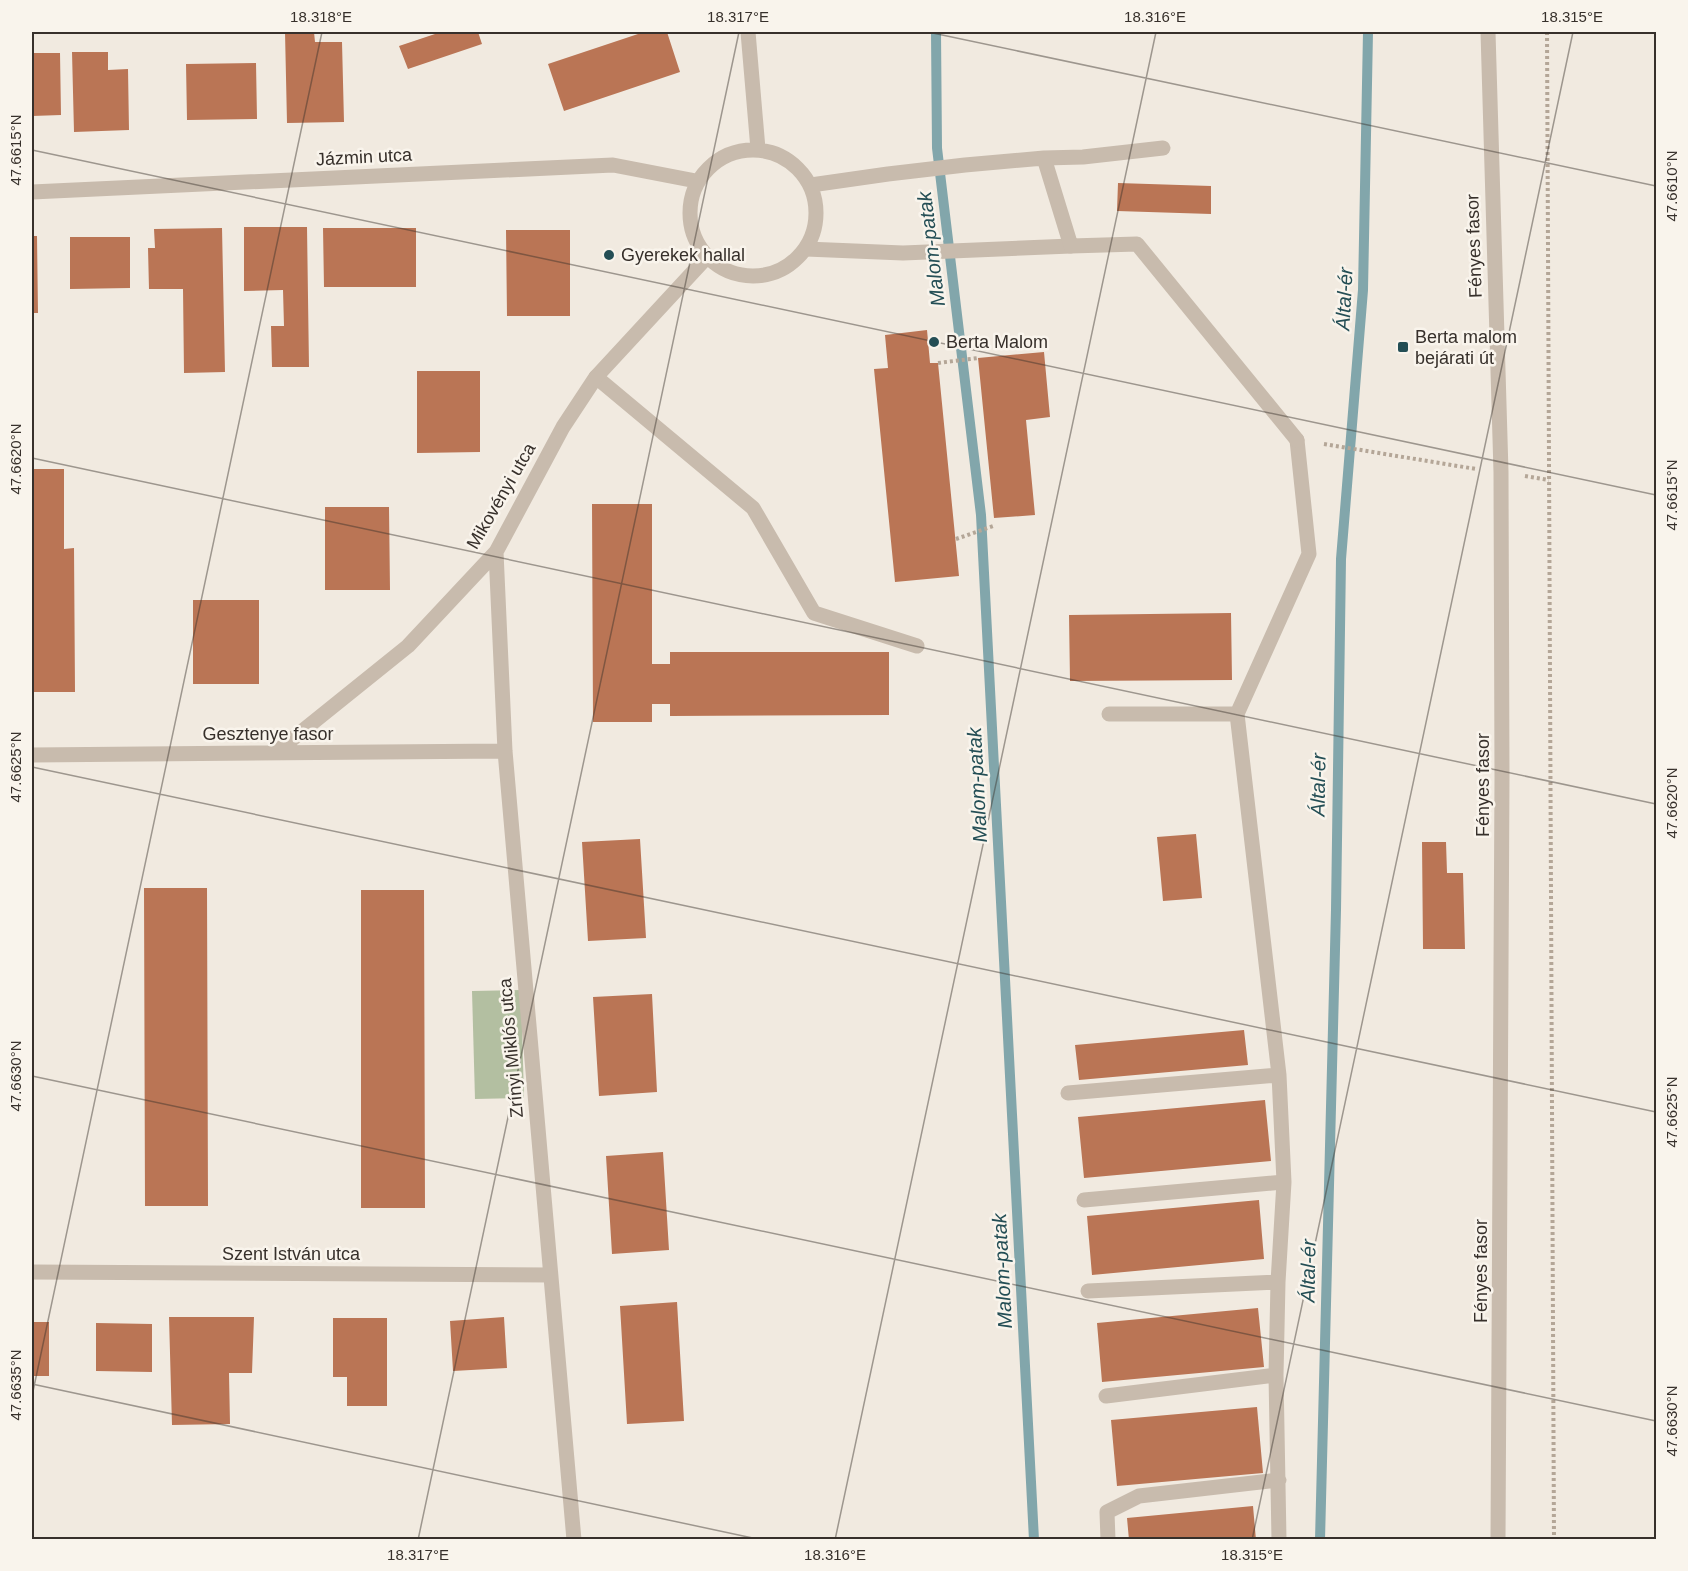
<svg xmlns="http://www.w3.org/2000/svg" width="1688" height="1571" font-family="Helvetica,sans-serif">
  <rect width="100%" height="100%" fill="#f1eae0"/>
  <!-- green -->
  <path fill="#b3bfa1" d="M521,990L524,1098L475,1099L472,991Z"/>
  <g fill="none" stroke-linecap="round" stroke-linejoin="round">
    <!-- stream -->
    <path stroke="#82a6ab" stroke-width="10" d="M936,32L937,148L981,515L1034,1540
      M1320,1540L1336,910L1341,559L1363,290L1368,32"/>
  </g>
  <!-- building -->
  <path fill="#ba7555" d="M285,32H314L315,42H342L344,122L287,123Z
    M441,32H478L482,44L408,69L399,46Z
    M644,32H667L680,72L564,111L548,64Z
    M72,52H108V70L128,69L129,130L74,132Z
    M32,53H60L61,115L32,116Z
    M256,63L257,119L187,120L186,64Z
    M1118,183L1211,186V214L1117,211Z
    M244,227H307L309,367H272L271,326H284L283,290L244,291Z
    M222,228L225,372L184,373L183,289H149L148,248H155L154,229Z
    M323,228H416V287H324Z
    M506,230H570V316H507Z
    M32,236H37L38,313H32Z
    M70,237H130V288L70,289Z
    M927,330L930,363H938L959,576L895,582L874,369L888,368L885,335Z
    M1044,352L1050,417L1026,420L1035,515L994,518L978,358Z
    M417,371H480V452L417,453Z
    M32,469H64V549L74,548L75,692H32Z
    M592,504H652V664H670V652H889V715L670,716V704H652V722H593Z
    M325,507H389L390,590H325Z
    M193,600H259V684H193Z
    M1231,613L1232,680L1070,681L1069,615Z
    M1196,834L1202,898L1163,901L1157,837Z
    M640,839L646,938L588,941L582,842Z
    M1422,842H1446L1447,873H1463L1465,949H1423Z
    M144,888H207L208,1206H145Z
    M361,890H424L425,1208H361Z
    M652,994L657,1092L599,1096L593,997Z
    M1244,1030L1248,1065L1079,1080L1075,1045Z
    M1265,1100L1271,1161L1084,1178L1078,1117Z
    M663,1152L669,1250L612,1254L606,1156Z
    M1259,1200L1264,1259L1092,1275L1087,1216Z
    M677,1302L684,1421L627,1424L620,1306Z
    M1258,1308L1264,1367L1102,1382L1097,1323Z
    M169,1317H254L252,1373H229L230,1424L172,1425Z
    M504,1317L507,1368L453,1371L450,1321Z
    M333,1318H387V1406H347V1377H333Z
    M32,1322H49V1376H32Z
    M96,1323L152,1324V1372L96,1371Z
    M1257,1407L1263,1473L1117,1486L1111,1420Z
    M1253,1506L1256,1540H1129L1127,1518Z"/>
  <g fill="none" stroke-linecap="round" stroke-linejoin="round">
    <!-- path -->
    <path stroke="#b4a697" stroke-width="4" stroke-dasharray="3 3" stroke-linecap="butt" d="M1547,32L1554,1540
      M938,363L978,358
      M1324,444L1476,469
      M1525,476L1549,480
      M956,539L993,526"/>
    <!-- service -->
    <path stroke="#c8bbad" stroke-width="15" d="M806,249L903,253L1071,246
      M596,377L753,508L814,613L917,646
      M1109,714H1237L1279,1075L1284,1182L1278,1282L1276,1375L1279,1540
      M1237,714L1309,554L1297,440
      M1068,1093L1279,1075
      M1084,1200L1284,1182
      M1088,1291L1278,1282
      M1106,1396L1276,1375
      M1108,1540L1107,1512L1139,1496L1279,1480"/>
    <!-- minor -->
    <path stroke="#c8bbad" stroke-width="15" d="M748,32L758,149
      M1488,32L1501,472L1502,777L1498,1540
      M690 213a63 63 0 1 1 126 0a63 63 0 1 1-126 0Z
      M1044,158L1071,246L1137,244L1297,440
      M811,185L888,174L965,165L1044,158L1083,157L1163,148
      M32,192L613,165L696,181
      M496,552L505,751L574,1540
      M275,753L408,646L496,552L563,427L596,377L707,257
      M32,755L505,751
      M32,1272L550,1275"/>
  </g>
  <!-- ticks -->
  <path fill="none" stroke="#37302b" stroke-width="1.5" stroke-opacity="0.45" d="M928,32L1656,186M32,150L1656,495M32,458L1656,804M32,767L1656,1112M32,1076L1656,1421M32,1384L762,1540M32,1396L322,32M418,1540L739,32M835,1540L1156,32M1252,1540L1573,32"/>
  <!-- markers -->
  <g fill="#244e55" stroke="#f9f4ec" stroke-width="2">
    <circle cx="609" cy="255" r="6"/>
    <circle cx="934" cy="342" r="6"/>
    <rect x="1397" y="341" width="12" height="12" rx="3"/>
  </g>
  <g text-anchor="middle" stroke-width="5" stroke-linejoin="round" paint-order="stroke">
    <!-- street labels -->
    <g font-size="18" fill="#37302b" stroke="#f9f4ec">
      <text transform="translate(364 157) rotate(-3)" y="6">Jázmin utca</text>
      <text transform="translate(1474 246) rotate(-92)" y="6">Fényes fasor</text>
      <text transform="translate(501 496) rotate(-60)" y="6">Mikovényi utca</text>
      <text x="268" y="740">Gesztenye fasor</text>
      <text transform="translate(1483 785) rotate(-90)" y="6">Fényes fasor</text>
      <text transform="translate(511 1048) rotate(-95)" y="6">Zrínyi Miklós utca</text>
      <text x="291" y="1260">Szent István utca</text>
      <text transform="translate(1481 1271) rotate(-90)" y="6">Fényes fasor</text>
    </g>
    <!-- poi labels -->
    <g font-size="18" fill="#37302b" stroke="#f9f4ec" text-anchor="start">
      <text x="621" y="261">Gyerekek hallal</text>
      <text x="1415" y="343">Berta malom<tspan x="1415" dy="21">bejárati út</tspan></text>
      <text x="946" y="348">Berta Malom</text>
    </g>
    <!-- water labels -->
    <g font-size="20" font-style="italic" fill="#244e55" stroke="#f9f4ec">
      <text transform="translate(931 249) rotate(-97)" y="7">Malom-patak</text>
      <text transform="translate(1344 299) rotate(-87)" y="7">Által-ér</text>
      <text transform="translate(977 785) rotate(-93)" y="7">Malom-patak</text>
      <text transform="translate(1318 785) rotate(-89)" y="7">Által-ér</text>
      <text transform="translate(1002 1271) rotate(-93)" y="7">Malom-patak</text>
      <text transform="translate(1308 1271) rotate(-89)" y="7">Által-ér</text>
    </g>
  </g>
  <!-- border -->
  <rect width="1688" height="1571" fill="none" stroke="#f9f4ec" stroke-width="66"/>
  <rect x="33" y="33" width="1622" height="1505" fill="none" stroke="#37302b" stroke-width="2"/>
  <g font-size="15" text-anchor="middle" fill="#37302b">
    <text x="321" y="22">18.318°E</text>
    <text x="738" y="22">18.317°E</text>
    <text x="1155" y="22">18.316°E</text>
    <text x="1572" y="22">18.315°E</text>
    <text transform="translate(16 150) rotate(-90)" y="5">47.6615°N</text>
    <text transform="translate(1672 186) rotate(-90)" y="5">47.6610°N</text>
    <text transform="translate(16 459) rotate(-90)" y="5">47.6620°N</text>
    <text transform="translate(1672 495) rotate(-90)" y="5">47.6615°N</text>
    <text transform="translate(16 767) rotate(-90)" y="5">47.6625°N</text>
    <text transform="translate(1672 803) rotate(-90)" y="5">47.6620°N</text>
    <text transform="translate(16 1076) rotate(-90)" y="5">47.6630°N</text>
    <text transform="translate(1672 1112) rotate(-90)" y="5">47.6625°N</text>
    <text transform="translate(16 1385) rotate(-90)" y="5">47.6635°N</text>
    <text transform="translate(1672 1421) rotate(-90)" y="5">47.6630°N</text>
    <text x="418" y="1560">18.317°E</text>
    <text x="835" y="1560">18.316°E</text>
    <text x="1252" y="1560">18.315°E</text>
  </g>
</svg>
